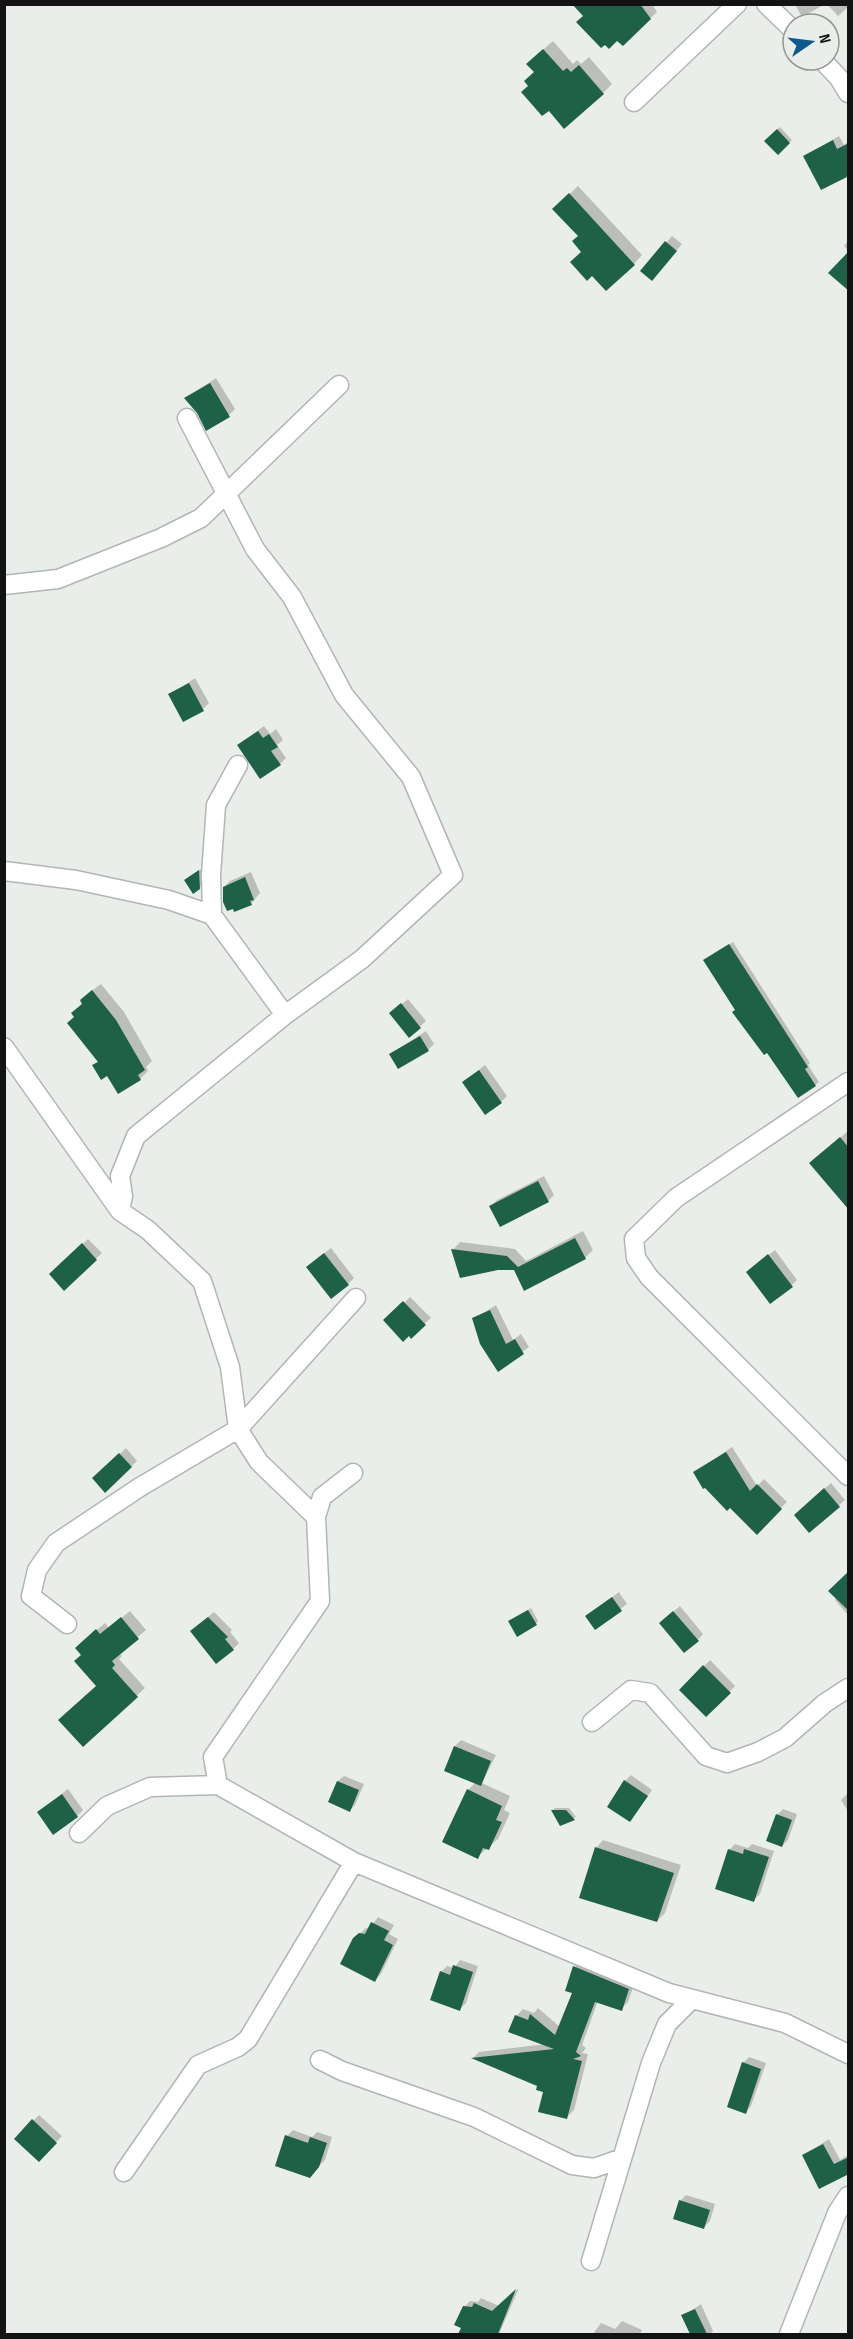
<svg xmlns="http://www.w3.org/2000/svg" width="853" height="2339" font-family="'Sofia Sans Condensed',sans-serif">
  <rect width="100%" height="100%" fill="#eaeeea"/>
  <!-- shadow -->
  <path fill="#0003" d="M586,4H652L657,12L623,44L584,16Z
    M795,4H825L802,17Z
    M827,4H848V7L838,16Z
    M553,41L573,64L577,60L581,64L589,57L612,84L603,93L529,85L535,72L537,55Z
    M780,127L792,140L778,153L766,141Z
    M839,136L844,145L848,142V174L805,156Z
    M578,186L642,255L634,264L583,251L580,235L554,209Z
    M672,236L682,244L658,273L642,271Z
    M848,241V251L844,246Z
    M216,378L235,409L229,415L198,412L186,398Z
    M195,678L209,703L203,709L170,695Z
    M264,726L270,734L276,729L283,740L277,745L286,758L280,764L239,745Z
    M201,869L202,885L199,888L189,877Z
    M251,872L260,893L251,904L224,887L230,881Z
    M733,942L810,1063L808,1065L819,1082L815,1085L705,960Z
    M101,984L124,1012L152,1061L146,1067L148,1071L140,1079L107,1074L94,1065L99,1060L76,1016L90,992Z
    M408,999L426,1021L410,1036L397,1008Z
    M426,1031L434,1044L428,1050L391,1054Z
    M485,1065L507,1096L501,1102L464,1082Z
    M848,1131V1195L819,1156Z
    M544,1176L554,1195L548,1201L491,1206L497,1200Z
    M583,1231L593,1250L585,1258L515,1269L453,1250L460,1242L515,1249L526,1261Z
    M88,1239L102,1253L64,1289L51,1274Z
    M331,1248L354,1278L348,1284L314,1261Z
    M775,1250L797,1280L792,1285L754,1266Z
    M410,1297L431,1318L411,1336L386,1321Z
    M496,1305L513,1340L521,1334L529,1347L498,1369L474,1319Z
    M732,1447L757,1486L764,1479L787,1502L757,1532L694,1473Z
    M126,1448L137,1461L105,1491L94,1479Z
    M831,1483L845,1500L810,1531L801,1509Z
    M848,1573V1615L835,1600Z
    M619,1592L627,1604L595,1628L587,1616Z
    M680,1606L703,1634L698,1640L667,1617Z
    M531,1608L538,1621L536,1624L512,1619Z
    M130,1611L146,1630L119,1653L122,1656L119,1659L145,1688L83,1745L97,1686L83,1655L85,1640L105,1623L109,1628Z
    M214,1612L232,1630L230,1632L239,1643L233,1649L198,1625Z
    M710,1660L735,1686L706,1715L681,1690Z
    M461,1740L496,1755L482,1783L510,1796L504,1810L510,1813L498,1839L477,1857L468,1790L475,1783L446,1771L455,1746Z
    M631,1775L652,1790L630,1820L625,1781Z
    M344,1776L364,1784L355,1805L350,1810L330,1801L338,1781Z
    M68,1789L83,1810L77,1816L39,1812Z
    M848,1793V1811L841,1800Z
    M555,1808H569L576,1817L561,1824L553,1810Z
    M783,1809L797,1814L788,1840L782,1846L777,1815Z
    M603,1840L681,1865L665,1913L657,1921L596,1848Z
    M735,1844L748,1848L752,1844L774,1851L760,1894L754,1900L729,1850Z
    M378,1917L394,1925L389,1934L398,1939L381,1974L375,1980L354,1939L366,1928H370Z
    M460,1960L478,1966L466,2003L460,2009L441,1972L447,1966L454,1968Z
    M581,1960L635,1982L628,2002L621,2009L598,2001L582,2045L586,2048L582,2053L588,2054L574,2110L567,2117L538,2085L473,2058L479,2052L546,2044L516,2016L523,2009L534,2013L538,2008L560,2027L573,1992L575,1967Z
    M749,2057L766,2063L751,2106L746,2112L743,2063Z
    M39,2115L62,2136L39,2160L16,2139Z
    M293,2130L312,2137L317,2132L332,2137L325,2160L315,2170L287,2136Z
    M829,2139L840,2160L848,2155V2172L804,2155Z
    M686,2195L715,2204L710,2221L704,2227L680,2201Z
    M519,2288L499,2334H460L463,2328L464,2307L470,2301L478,2302L481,2298L499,2306Z
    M701,2304L713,2331L710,2334H691L683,2316Z
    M622,2321L642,2330L640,2334H593L601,2323L615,2329Z"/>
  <!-- building -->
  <path fill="#1f6049" d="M572,4H640L651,19L623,46L617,41L609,49L605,45L601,48L576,22L583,16Z
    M543,49L563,71L567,68L571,72L579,65L604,94L564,129L549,111L542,116L521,92L528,86L524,81L534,72L526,64Z
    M777,129L790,143L778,155L764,141Z
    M833,140L837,149L849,143V176L821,190L803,156Z
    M569,193L635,265L606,291L592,276L587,281L570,262L581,252L572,241L578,236L552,209Z
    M665,241L677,251L652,281L640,271Z
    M849,251V291L828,273Z
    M210,383L230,417L206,431L197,413L184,398Z
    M189,683L204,711L183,722L168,694Z
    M258,731L263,738L269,734L278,747L271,751L281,765L260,779L237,745Z
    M199,870L200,889L193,894L184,880Z
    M245,877L254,900L250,901L252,905L234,912L233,909L227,911L223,902V887Z
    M729,944L808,1067L805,1069L816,1086L798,1098L767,1053L764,1055L732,1012L735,1010L703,960Z
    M92,990L116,1020L145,1070L138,1075L141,1080L118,1094L107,1076L101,1080L92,1065L98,1062L67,1023L74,1017L71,1013L82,1004L80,1000Z
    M401,1003L421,1028L409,1038L389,1013Z
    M420,1036L429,1051L398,1069L389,1054Z
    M479,1070L502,1103L485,1115L462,1082Z
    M840,1137L849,1148V1210L809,1163Z
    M538,1181L549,1202L500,1227L489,1206Z
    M575,1238L586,1259L524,1291L514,1270H498L460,1278L451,1249L507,1256L518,1267Z
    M82,1243L97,1260L64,1291L49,1274Z
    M324,1253L349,1285L331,1299L306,1267Z
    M768,1254L793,1287L770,1304L746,1272Z
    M403,1301L426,1325L411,1339L409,1336L403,1342L383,1320Z
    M490,1310L506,1344L515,1339L524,1354L498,1372L480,1344L472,1318Z
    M726,1452L750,1491L757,1484L782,1509L757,1535L730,1508L727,1511L705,1488L703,1489L693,1472Z
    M119,1453L132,1467L105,1493L92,1478Z
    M824,1488L840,1507L809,1533L794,1515Z
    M849,1571V1611L828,1591Z
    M612,1597L622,1611L595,1630L585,1616Z
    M528,1610L537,1625L517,1637L508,1621Z
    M673,1611L699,1641L684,1653L659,1623Z
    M121,1617L139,1639L112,1661L115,1665L112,1668L138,1697L83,1747L58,1720L96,1686L74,1661L81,1655L75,1648L96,1629L100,1634Z
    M208,1617L228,1637L225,1639L234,1650L216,1664L190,1631Z
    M703,1665L731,1693L706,1717L679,1690Z
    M454,1746L491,1761L481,1786L444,1771Z
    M624,1780L648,1796L630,1822L607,1807Z
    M337,1781L359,1790L350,1812L328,1802Z
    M467,1789L502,1806L496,1820L502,1822L489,1850L483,1848L478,1859L442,1842Z
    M62,1794L78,1817L53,1835L37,1812Z
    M551,1810H566L575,1820L560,1826Z
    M776,1814L792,1820L782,1847L766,1841Z
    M595,1847L674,1873L657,1922L579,1898Z
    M728,1849L743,1854L744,1849L769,1857L754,1902L715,1889Z
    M371,1922L389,1931L384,1940L393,1945L375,1982L340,1964L353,1938L359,1933L365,1934Z
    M453,1965L473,1972L460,2011L430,2000L440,1971L450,1975Z
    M573,1966L629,1989L622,2011L595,2002L576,2052L581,2056L573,2059L582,2061L567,2119L538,2112L543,2092L536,2090L537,2086L471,2058L554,2049L508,2032L515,2015L528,2020L530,2014L555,2035L572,1993L565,1991Z
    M742,2062L761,2069L746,2114L727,2107Z
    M32,2119L57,2143L39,2162L14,2139Z
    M285,2135L308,2143L310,2137L327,2143L319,2167L310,2178L275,2166Z
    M823,2144L834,2164L849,2157V2174L819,2189L802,2155Z
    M679,2200L710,2210L704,2229L673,2219Z
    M516,2289L498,2334H458L461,2328L454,2325L463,2306L472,2307L474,2303L492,2311Z
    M695,2309L707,2334H690L681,2315Z"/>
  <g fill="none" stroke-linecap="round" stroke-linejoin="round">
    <defs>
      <path id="minor" d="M766,4L793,30
        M822,60L839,78L848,93
        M634,102L737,4
        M4,585L58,579L161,538L201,518L339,385
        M4,871L76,880L169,900L212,915L285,1015
        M212,915L211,875L216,805L238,765
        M4,1047L120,1211L148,1230L202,1281L230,1367L238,1429L259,1462L316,1517L320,1601L213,1757L218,1785L354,1862L669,1993L785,2023L848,2054
        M848,1082L676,1198L634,1239L636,1258L649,1277L848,1476
        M120,1211L123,1196L120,1176L136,1136L285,1015L362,959L453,875L411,777L344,695L292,597L255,549L187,418
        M316,1517L322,1497L353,1473
        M67,1624L31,1596L37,1570L56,1543L140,1487L238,1429L356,1298
        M592,1722L631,1690L650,1693L706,1756L727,1763L758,1752L785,1738L825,1703L848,1688
        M79,1833L107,1806L150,1787L218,1785
        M320,2060L342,2071L474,2117L572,2165L594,2168L620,2159
        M124,2172L198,2065L238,2047L248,2039L354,1862
        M591,2261L651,2063L667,2024L692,1999
        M789,2334L837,2213L848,2196"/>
    </defs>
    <!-- minor casing -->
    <use href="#minor" stroke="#b2b6b2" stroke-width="21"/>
    <!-- minor -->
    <use href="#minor" stroke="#fff" stroke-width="18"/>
  </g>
  <!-- border -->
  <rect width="853" height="2339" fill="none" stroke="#121312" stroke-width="12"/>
  <!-- north arrow -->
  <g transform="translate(811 42) rotate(76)"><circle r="28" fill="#eaeeea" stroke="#949694" stroke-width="1.5"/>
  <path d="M0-4.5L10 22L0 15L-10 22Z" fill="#0f598d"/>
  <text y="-9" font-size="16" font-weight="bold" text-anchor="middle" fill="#121312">N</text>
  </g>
</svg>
